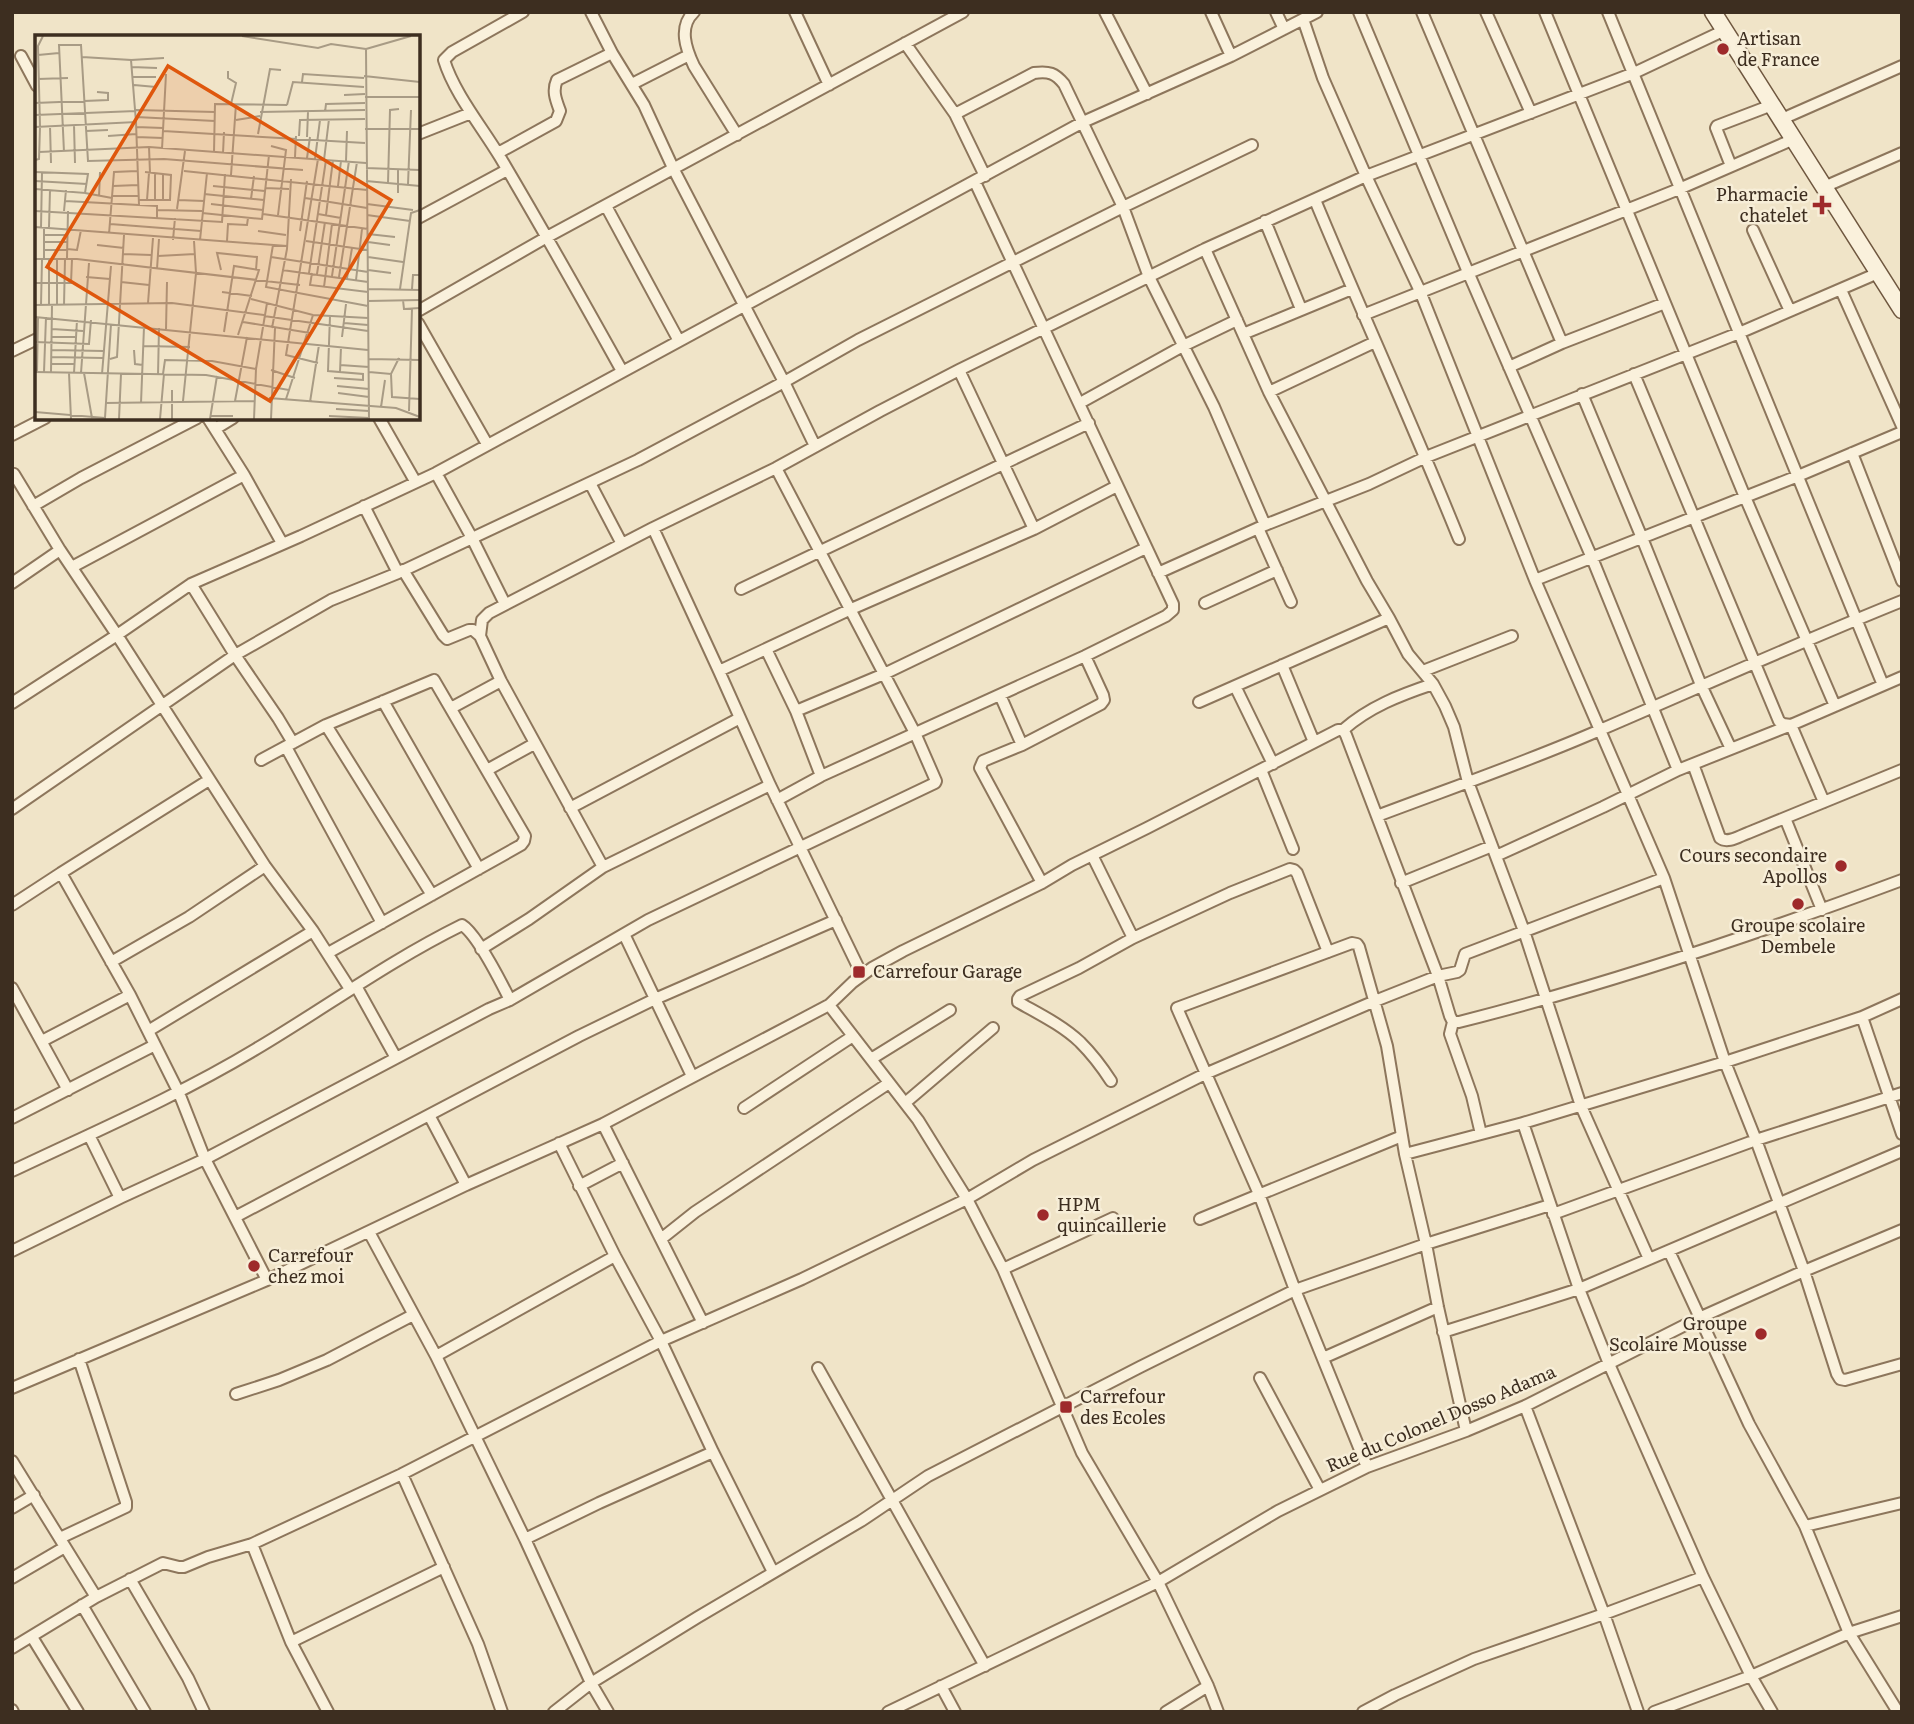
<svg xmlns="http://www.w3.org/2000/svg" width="1914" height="1724" font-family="Literata,serif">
  <rect width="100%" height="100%" fill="#f0e4c8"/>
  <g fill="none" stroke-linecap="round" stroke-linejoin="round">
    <defs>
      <path id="street" d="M523,12L452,52L444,60C454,93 482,127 500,157C542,228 582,299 622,371
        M591,12L612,53L644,105L674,170L784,382L815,446
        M694,12C678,27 686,49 694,66L737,135
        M795,12L829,85
        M1105,12L1147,94
        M1211,12L1231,56
        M1276,12L1284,29
        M1359,12L1468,272L1592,558L1678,770
        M1422,12L1562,343
        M1486,12L1531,113
        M1545,12L1745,497L1835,706
        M1608,12L1883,685
        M1303,19L1323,78L1366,176L1420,291L1535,580L1664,878L1725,1062L1756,1140L1804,1271L1837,1374L1840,1379L1845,1380L1902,1364
        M905,43L955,114L985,176
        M21,56L37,86
        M632,84L689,55
        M955,114L1034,73C1049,71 1055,73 1064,84L1123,207L1149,277L1214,407L1265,525
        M1782,119L1902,66
        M418,134L471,113
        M498,153L556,121L560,111C556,100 552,91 557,80L612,53
        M1731,166L1716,128L1717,126L1772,105
        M1824,187L1902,153
        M1315,200C1362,313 1413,425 1459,539
        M606,206L679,341
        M418,218L507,170
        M1265,221L1301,309
        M1753,230L1790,311
        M1205,249L1269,392L1367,581L1389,618L1408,654L1433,684L1445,706L1454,727L1468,782L1524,931L1581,1106L1649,1259
        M1841,290L1902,426
        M418,311L547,237L963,12
        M1363,315L1679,189L1794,139
        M418,323L487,444
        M1243,334L1352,289
        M12,351L37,339
        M1509,367L1562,343L1665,303
        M959,370L1034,529
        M1634,374L1779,721L1783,724L1791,725L1824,802
        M1269,392L1375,342
        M1582,394L1642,538L1701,685L1731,749
        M1080,403L1183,346L1237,320
        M208,418L244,475L282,543
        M379,418L415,481
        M215,429L233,418
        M12,435L45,418
        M1852,453L1902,581
        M436,473L472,538L505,604
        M12,475L14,474L60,550L117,635L265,866L313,931L350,989
        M590,483L622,544
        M33,506L81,478L197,418
        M364,506L398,573
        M653,528L719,671L770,785L862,975
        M1258,528L1291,602
        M72,567L244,475
        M403,570L443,635L447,639L469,630H473L480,636
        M1158,573L1265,525L1369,484L1426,457L1739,333L1878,273
        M1535,580L1798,476L1902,432
        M12,583L60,550
        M191,584L235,655L278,718L293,743
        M741,589L1089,423
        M1205,603L1277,570
        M766,649L796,711L821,776
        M1282,665L1314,742
        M719,671L849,610L1034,529L1117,486
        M1423,671L1512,636
        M1235,686L1273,764
        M1000,695L1022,745
        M383,701L479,869
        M1199,702L1389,618
        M12,703L117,635L191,584L301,536L436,473L1083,122L1231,56L1317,12
        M451,708L501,681
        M796,711L884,674L1146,548
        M326,725L432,895
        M1343,730L1346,735L1438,976L1450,1016L1453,1022H1459C1610,984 1757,934 1902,880
        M286,747L382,923
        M261,760L326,725L434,680L525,836L524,841L521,845L328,953
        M1693,764L1720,838C1728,844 1739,836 1748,833L1902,770
        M487,770L534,744
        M1261,770L1293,849
        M209,780L61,873L130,995L179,1093L205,1159L267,1280
        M777,800L821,776L1085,656L1166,616L1173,610V604L975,182
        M570,808L740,718
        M12,809L235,655L331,600L398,573L638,460L784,382L858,340L1123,207L1252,145
        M1377,816C1451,788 1527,762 1600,730C1700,687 1800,642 1902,601
        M1785,818L1822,910
        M1092,855L1133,938
        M1496,856L1603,807L1678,770L1791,725L1902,677
        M603,867L501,681L480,636L482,620L489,613L653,528L776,468L880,411L959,370L1205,249L1366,176L1634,73L1725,30
        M1042,883L980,768L983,761L1022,745L1101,704L1104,700L1103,695L1085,656
        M1401,883L1492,846
        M12,905L61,873
        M624,934L692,1076
        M481,949L529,919L603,867L770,785
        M111,962L189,917L265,866
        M356,986L396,1058
        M12,988L68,1090
        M829,1005L918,1120L967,1199L1003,1269L1082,1453L1158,1582L1208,1686L1218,1712
        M1862,1017L1902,1134
        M1453,1022L1450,1034L1472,1096L1481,1134
        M148,1031L313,931
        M42,1041L130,995
        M871,1059L950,1010
        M1111,1081C1102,1067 1092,1054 1080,1042C1062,1025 1039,1014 1018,1002V999L1020,996L1079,968L1133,938L1230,893L1290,869L1294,870L1297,873L1328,952
        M905,1103L993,1028
        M744,1108L853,1036
        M429,1115L466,1185
        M12,1118L155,1045
        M1523,1123L1579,1289L1609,1364L1703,1577L1751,1676L1772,1712
        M603,1124L703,1323
        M89,1135L120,1198
        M559,1143L615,1256L661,1341L713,1452L773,1572
        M1405,1154L1523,1123L1725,1062L1862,1017L1902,999
        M12,1171C94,1132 178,1096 256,1049C325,1008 389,961 462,925C477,934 501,982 510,1000
        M579,1186L623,1163
        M1553,1214L1756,1140L1902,1093
        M235,1217L579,1036L655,999L836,920
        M1200,1219L1402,1136
        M369,1232L436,1356L525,1539L591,1683L608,1712
        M661,1239L695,1212L889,1083
        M12,1251L120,1198L205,1159L489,1009L510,1000L648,920L935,783L936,781L915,733L776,468
        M1669,1251L1749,1424L1805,1526L1849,1633L1898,1712
        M1003,1269L1113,1218
        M1443,1332L1579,1289L1902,1151
        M436,1356L615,1256
        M1323,1358L1438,1307
        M818,1368L985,1666
        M1260,1378L1320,1490
        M12,1388L267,1280L466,1185L603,1124L829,1005L853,982L872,968L903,951L1042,883L1072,865L1147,828L1338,730H1343C1369,707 1400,695 1433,684
        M236,1394L279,1380L327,1360L413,1315
        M1525,1406L1604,1614L1638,1712
        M12,1461L96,1597
        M1367,1467L1295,1290L1259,1194L1177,1008L1352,943L1357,944L1359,947L1387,1046L1405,1154L1426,1244L1438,1307L1466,1431
        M402,1474L478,1644L502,1712
        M12,1508L34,1495
        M1805,1526L1902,1503
        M60,1538L126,1507V1502L79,1359
        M525,1539L599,1503L713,1452
        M252,1544L291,1642L328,1712
        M12,1578L65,1547
        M130,1579L188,1678L204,1712
        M82,1605L145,1712
        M32,1637L78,1712
        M291,1642L444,1567
        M12,1648L96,1597L163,1563L179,1567H184L208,1557L252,1544L402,1474L661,1341L802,1279L967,1199L1033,1160L1205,1074L1375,1001L1438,976L1457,972L1460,970L1465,954L1664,878
        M941,1686L955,1712
        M12,1710L13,1712
        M554,1712L591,1683L698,1617L861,1521L928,1476L1140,1367L1295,1290L1426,1244L1550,1205
        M888,1712L1158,1582L1278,1511L1367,1467L1466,1431L1525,1406L1699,1318L1804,1271L1902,1230
        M1166,1712L1208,1686
        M1363,1712L1395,1695L1474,1659L1604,1614L1703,1577
        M1654,1712L1751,1676L1849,1633L1902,1616"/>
      <path id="secondary" d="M1713,12L1902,310"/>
    </defs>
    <!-- street casing -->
    <use href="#street" stroke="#8d765c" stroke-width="14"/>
    <!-- secondary casing -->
    <use href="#secondary" stroke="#6f573f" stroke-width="19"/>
    <!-- street -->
    <use href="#street" stroke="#faf1dc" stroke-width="10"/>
    <!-- secondary -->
    <use href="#secondary" stroke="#faf1dc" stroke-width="16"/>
  </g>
  <!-- markers -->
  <g fill="#9e2a2b" stroke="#f7eed8" stroke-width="2.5">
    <circle cx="1723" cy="49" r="7"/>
    <path d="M1818.5 194.5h7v7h7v7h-7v7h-7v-7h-7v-7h7z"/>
    <circle cx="1841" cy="866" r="7"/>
    <circle cx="1798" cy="904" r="7"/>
    <rect x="852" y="965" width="14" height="14" rx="3.5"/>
    <circle cx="1043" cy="1215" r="7"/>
    <circle cx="254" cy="1266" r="7"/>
    <circle cx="1761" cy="1334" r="7"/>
    <rect x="1059" y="1400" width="14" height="14" rx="3.5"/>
  </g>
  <g text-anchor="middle" stroke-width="5" stroke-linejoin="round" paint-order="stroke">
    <!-- poi labels -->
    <g font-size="18" fill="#3d2e20" stroke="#f7eed8" text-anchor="start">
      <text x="1737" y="45">Artisan<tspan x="1737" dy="21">de France</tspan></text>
      <text x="1808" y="201" text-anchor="end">Pharmacie<tspan x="1808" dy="21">chatelet</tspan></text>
      <text x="1827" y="862" text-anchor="end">Cours secondaire<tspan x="1827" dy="21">Apollos</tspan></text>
      <text x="1798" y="932" text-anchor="middle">Groupe scolaire<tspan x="1798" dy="21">Dembele</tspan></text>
      <text x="873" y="978">Carrefour Garage</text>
      <text x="1057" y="1211">HPM<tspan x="1057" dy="21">quincaillerie</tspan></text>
      <text x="268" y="1262">Carrefour<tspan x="268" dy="21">chez moi</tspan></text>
      <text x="1747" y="1330" text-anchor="end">Groupe<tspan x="1747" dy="21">Scolaire Mousse</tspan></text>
      <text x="1080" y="1403">Carrefour<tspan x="1080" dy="21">des Ecoles</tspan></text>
    </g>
    <!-- street labels -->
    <g font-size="18" fill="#3d2e20" stroke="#f7eed8">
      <text transform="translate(1441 1419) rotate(-23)" y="6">Rue du Colonel Dosso Adama</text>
    </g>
  </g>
  <!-- overview -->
  <g transform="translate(35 35)">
    <rect width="385" height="385" fill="#f0e4c8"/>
    <path fill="none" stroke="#a89b85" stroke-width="2" d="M207,1L283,13L296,9L331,14M331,14L334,384M331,14L376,1M3,20L24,18M47,22L96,25L101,87M96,25L129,23M97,32L122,33M193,36V43L201,48L196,69M329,41L385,47M98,42H121M3,44L33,43M267,47L268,39L329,43M99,50L121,52M309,60L330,59M330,62H385M0,68L73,65V58L62,57M252,70L258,47L329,52M101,75L180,77M225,77L330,75M290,77L291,69L330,68M0,80L101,76M101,82L180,86M201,85L225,81M39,90L40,128M15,91L16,128M0,92L101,87L104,170M101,92L128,93M330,94H385M51,96L73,95M128,96L330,108M223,99L235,34L246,35M73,101L101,99M264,101L265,85L330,84M101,102L128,103M272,102L273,77M236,111L251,115L243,180M114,112L115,138M127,114L131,39M4,117L114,112L331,128M29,117L24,10H46L53,126L129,124L268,135M179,117L180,69L252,70M188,118L189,97M260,122L261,101M272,123L275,102M280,124L285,85M0,125L4,124L5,92L3,11L8,1M289,125L294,84M311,126L312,96M331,133L385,135M149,136L332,155M0,137L53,139L50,158L0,154M120,138V165M196,140L201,69M0,146L52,149M331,146L385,151M353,148L355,75L364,74M373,149L376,75M78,151L103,150M178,151L230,156M303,151L306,126M230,153L254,154M50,158L77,163M363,158V135M169,159L229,165M78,161H104M64,162L65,137M270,163L332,173M216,164L219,141M104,165H135L136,140L110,137M112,165L114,138M128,165V139M143,165L169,166M30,166L122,171V183M176,169L228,175M332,169L378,175M142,174L150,116M122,175L167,176M0,176L187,187L190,139M29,176L31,155M167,178L227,184L234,120M228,179L333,194M283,179L306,183M291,180L298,125M332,180L375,186M75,189L166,196M0,192L252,211M14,192L15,155M6,193L7,138M223,196L251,200M265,196L272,146M74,199L79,137L102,136M333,199L360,202M9,200H32M138,205L140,183M165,205L172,138M192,206L193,189L212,190L213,183M271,206L332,215M10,207H32M333,207L355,210M62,210L89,213M238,210L231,252L333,271M32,214L42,215L46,195M10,215H32M88,219L116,220M123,221L160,219M236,222L333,237M333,222L368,227M9,223V193M32,223L33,176M0,224H42L265,250M122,234L124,204M186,235L182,218L222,222L221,235M247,235L333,247M333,235L356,238M274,238L291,125M277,238L275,250L333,257M282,239L290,187M297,241L314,126M51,242L75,244M304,242L322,127M312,243L317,213M321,245L327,194M86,247L114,250M0,248H36L37,224M289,252L297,189M333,254L385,255M365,254L376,178L385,175M377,254L378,240H385M187,257L217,261M216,264L278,280L333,283M368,265L369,274L385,273M333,266L385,265M113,268L118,203M0,270L137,268L229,280M6,270L7,224M14,270V224M22,270V224M29,270L30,224M229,281L333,296M295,281L293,336L328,339V345M0,282L333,315M208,287L275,298M309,288L333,290M237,293L252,214L256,144M17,294L48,296M131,294L132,247M189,297L199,231L224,235L203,300M17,302H40M307,302L311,269M0,307L54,309L56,285M109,311L155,312M17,315L68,316M99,315L100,329L108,330M16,322L68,323M75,324L82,322L89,200M334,324L385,325M283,328L251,320L283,124M16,329H40M305,330L334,332M236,335L260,343M0,337L171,340L254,355L251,364M2,337L3,282M9,337L11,282M16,337L17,270M305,337L306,312M334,337L356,339L364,323M34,338L36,384M39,338L42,285M46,338L54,228M49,338L57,383M67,339L76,231M128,339L130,325L177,326L221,334M356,339L357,362L385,364M123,340L124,293M299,343L329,345M302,351L334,354M254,355L278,280M303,358L334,362M234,363L361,373L385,382M148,366L161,238L159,206M200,366L212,302M275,367L284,310M70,368L219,366M106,368L109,292M346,372L350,345M301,374L334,376M374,376L377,274M0,377L70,383L76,289M176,381H198M294,381L334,383M84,384L86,339M125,384L129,339M137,384V355M175,384L182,341M219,384L221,334L232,268M236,384L240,293"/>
    <path fill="#df570d" fill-opacity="0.15" stroke="#df570d" stroke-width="3.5" d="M133,31L356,165L235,366L12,232Z"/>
    <rect width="385" height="385" fill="none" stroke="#3d2e20" stroke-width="3.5"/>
  </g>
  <!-- border -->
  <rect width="1914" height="1724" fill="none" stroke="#3d2e20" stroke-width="28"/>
</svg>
